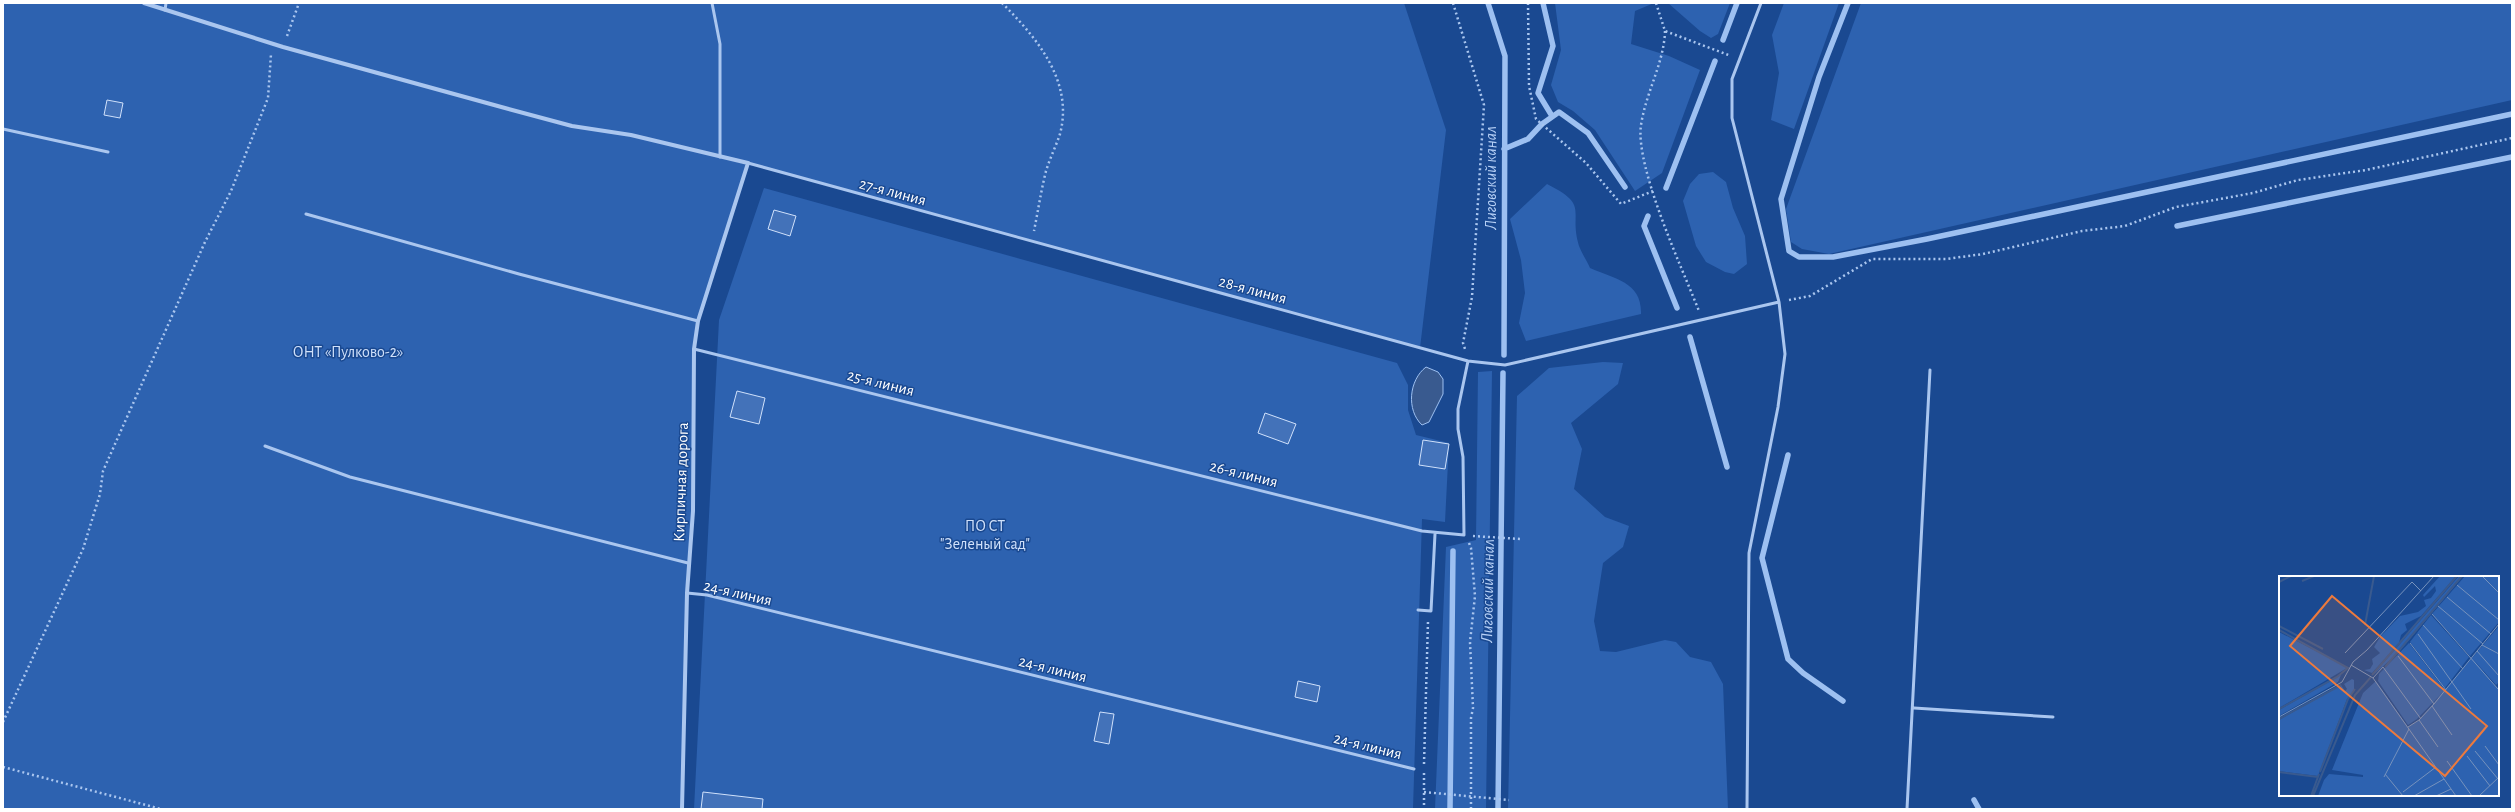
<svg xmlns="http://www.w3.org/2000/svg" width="2515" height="812" font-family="'Alegreya Sans',sans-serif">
  <rect width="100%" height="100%" fill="#1a4991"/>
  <!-- green -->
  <path fill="#2d62b0" d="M3,3H1404L1446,130L1420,348L748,163L698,321L694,348L693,511L688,563L682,809H3Z
    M1555,3H1654L1635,11L1631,44L1669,56L1700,70L1662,173L1635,191L1595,130L1573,111L1558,102L1551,85L1561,50Z
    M1668,3H1730L1718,34L1711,38L1700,31Z
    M1784,3H1839L1794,129L1771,120L1779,73L1772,35Z
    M1861,3H2512V100L1829,254L1802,249L1791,242L1786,209Z
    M1713,172L1726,182L1733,208L1745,236L1747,264L1734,274L1725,272L1706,262L1696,246L1683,201L1690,184L1699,174Z
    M1547,184C1591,206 1568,210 1579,246C1582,254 1587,261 1590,268C1615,279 1642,282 1641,314L1526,341L1519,323L1525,293L1521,260L1510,219Z
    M764,188L1397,363L1408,385V410L1416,435L1449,443L1445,522L1422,519L1413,809H694L719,320Z
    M1603,362L1623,363L1618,384L1571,423L1582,449L1574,489L1605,517L1629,526L1623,547L1603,563L1594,621L1600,651L1616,652L1665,640L1676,642L1690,657L1711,662L1723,684L1728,809H1508L1517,396L1549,368Z
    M1492,371L1486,809H1435L1446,547L1476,540L1478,372Z"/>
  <!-- water -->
  <path fill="#395a8f" stroke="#9dc0f1" d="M1426,367L1438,372L1443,379V394L1429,422L1422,425C1406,410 1409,380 1426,367Z"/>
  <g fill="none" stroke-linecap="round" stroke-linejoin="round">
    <!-- stream -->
    <path stroke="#9dc0f1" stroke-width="5.5" d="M1488,3L1505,56L1504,355
      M1543,3L1553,46L1538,93L1552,116
      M1848,3L1819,77L1781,199L1789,251L1799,257H1833L1927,239L2512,114
      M1723,40L1737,3
      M1504,149L1528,139L1542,124L1559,112L1588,133L1625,187
      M1666,188L1715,61
      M1648,216L1644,226L1677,308
      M2177,226L2512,157
      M1690,337L1727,467
      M1788,455L1762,558L1788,659L1803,673L1843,701
      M1974,800L1979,809
      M1450,809L1453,551
      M1498,809L1503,373"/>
  </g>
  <!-- building -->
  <path fill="#4372b9" stroke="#d0e1fb" d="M107,100L123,103L120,118L104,115Z
    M774,210L796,216L790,236L768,229Z
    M737,391L765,398L759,424L730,417Z
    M1265,413L1296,424L1288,444L1258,433Z
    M1423,440L1449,444L1445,469L1419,465Z
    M1298,681L1320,686L1317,702L1295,697Z
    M1100,712L1114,714L1109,744L1094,741Z
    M703,792L763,799L762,809H701Z"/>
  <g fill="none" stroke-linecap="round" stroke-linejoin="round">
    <!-- path -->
    <path stroke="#aac6ef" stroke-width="2.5" stroke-dasharray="2 3" stroke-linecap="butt" d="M1002,3C1036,37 1074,81 1060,134C1056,146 1050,158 1046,171C1041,191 1038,211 1034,231
      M1453,3L1484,105L1472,297L1463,343L1465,349
      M1528,3L1529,86L1536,119L1586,163L1621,204L1653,191
      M1656,3L1665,31L1731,56
      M1665,31C1664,63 1646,92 1641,125C1635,167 1682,268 1699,311
      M287,36L299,3
      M1789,300L1810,296L1872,259H1946L1983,254L2082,231L2125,226L2176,207L2253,193L2298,180L2366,170L2512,138
      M1473,536L1520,539
      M1469,543L1471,548L1475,596L1470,642L1473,708L1471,718V809
      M3,722L83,549L100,494L103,471L205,242L231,191L268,98L271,54
      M1424,764L1428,621
      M3,767L161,809
      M1424,773V809
      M1424,792L1509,800"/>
    <!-- lane -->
    <path stroke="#aac6ef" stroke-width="3" d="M712,3L720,44V157
      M165,10L166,3
      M3,129L108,152
      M748,163L1468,361L1505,365L1779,302
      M306,214L519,274L698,321
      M694,349L1422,531L1464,535L1463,457L1458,429V409L1468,361
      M265,446L350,477L688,563
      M687,593L707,595L1414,769
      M1418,610L1431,611L1435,534
      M1914,708L2053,717
      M1747,809L1749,553L1778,407L1785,354L1779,302L1732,118V79L1761,3
      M1907,809L1930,370"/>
    <!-- street -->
    <path stroke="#aac6ef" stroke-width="4" d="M144,3L283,47L505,108L572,126L631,135L748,163L698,321L694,349L693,511L687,593L682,809"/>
  </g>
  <g text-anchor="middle" stroke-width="3" stroke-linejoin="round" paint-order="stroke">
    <!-- street labels -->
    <g font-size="16" fill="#fff" stroke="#1a4991">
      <text transform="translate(893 191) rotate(15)" y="6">27-я линия</text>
      <text transform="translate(1253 289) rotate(15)" y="6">28-я линия</text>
      <text transform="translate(881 382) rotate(14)" y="6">25-я линия</text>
      <text transform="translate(1244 473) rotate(14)" y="6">26-я линия</text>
      <text transform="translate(680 482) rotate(-88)" y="6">Кирпичная дорога</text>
      <text transform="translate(738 592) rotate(13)" y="6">24-я линия</text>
      <text transform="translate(1053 668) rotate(14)" y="6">24-я линия</text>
      <text transform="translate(1368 745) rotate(14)" y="6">24-я линия</text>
    </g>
    <!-- park labels -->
    <g font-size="16" fill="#d0e1fb" stroke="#1a4991">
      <text x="348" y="357">ОНТ «Пулково-2»</text>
      <text x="985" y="531">ПО СТ<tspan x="985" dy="18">"Зеленый сад"</tspan></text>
    </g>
    <!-- water labels -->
    <g font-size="17" font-style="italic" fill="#b6d0f6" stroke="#1a4991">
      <text transform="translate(1490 178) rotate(-90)" y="6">Лиговский канал</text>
      <text transform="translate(1487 591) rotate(-89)" y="6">Лиговский канал</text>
    </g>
  </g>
  <!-- overview -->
  <g transform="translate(2279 576)">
    <rect width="220" height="220" fill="#1a4991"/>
    <path d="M161,0H177L142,40L126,48L128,54L122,59L120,67L93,97L85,94L91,93L94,88L93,83L101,77L95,71L101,61L121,40L139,36L147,30L145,24L152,22L157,15L156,10L145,21L144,19ZM180,0H184L119,77L93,100ZM186,0H220V46L191,80L153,38ZM152,39L190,81L166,112L131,66ZM220,50V106L217,109L193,82ZM0,56L66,90L68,92L0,132ZM130,67L166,114L138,143L129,149L99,105L100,98ZM193,82L218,112L220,111V220H39L45,204L50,198L84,201V199L53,194L84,117L97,105L129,151L140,144ZM62,99L59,106L0,140V134ZM73,103L75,104V115L68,123L39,200L0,195V144L62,109L66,115L68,113L65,108Z" fill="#2d62b0"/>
    <path fill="none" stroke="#395a8f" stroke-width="2" d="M23,5L35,0M0,6L12,0M86,49L95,0M0,50L44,73M0,54L69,92L58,101L0,133M106,91L183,0M93,99L178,0M0,143L62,109M0,196L39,201M41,196L69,123L76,113M32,220L40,198M34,220L76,119L92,101"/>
    <path fill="none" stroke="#7692bd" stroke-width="1" d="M203,0L220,17M178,9L220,44M168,21L212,58M159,30L204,68M153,38L219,113L220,111M144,49L184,93M139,58L192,133M131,67L167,114M203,69L220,78M198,75L220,100M66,77L133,6L142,15M119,80L155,128M72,89L94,102L177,220M94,102L104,91L142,143M153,130L173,159M0,141L63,106L74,86L88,74L155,0M140,144L159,171M129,151L140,144L155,128L220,48M206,170L220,189M196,175L219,203M188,180L211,210M168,185L193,220M106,198L124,220M105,201L130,153M124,216L157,191M135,220L165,203M157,220L172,213M200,220L220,201"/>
    <path fill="#ed7a3d" fill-opacity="0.15" stroke="#ed7a3d" stroke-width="2" d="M53,20L208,150L166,200L11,70Z"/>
    <rect width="220" height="220" fill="none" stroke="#fff" stroke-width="2"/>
  </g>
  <!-- border -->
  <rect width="2515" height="812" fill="none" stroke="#ffffff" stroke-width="8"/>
</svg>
